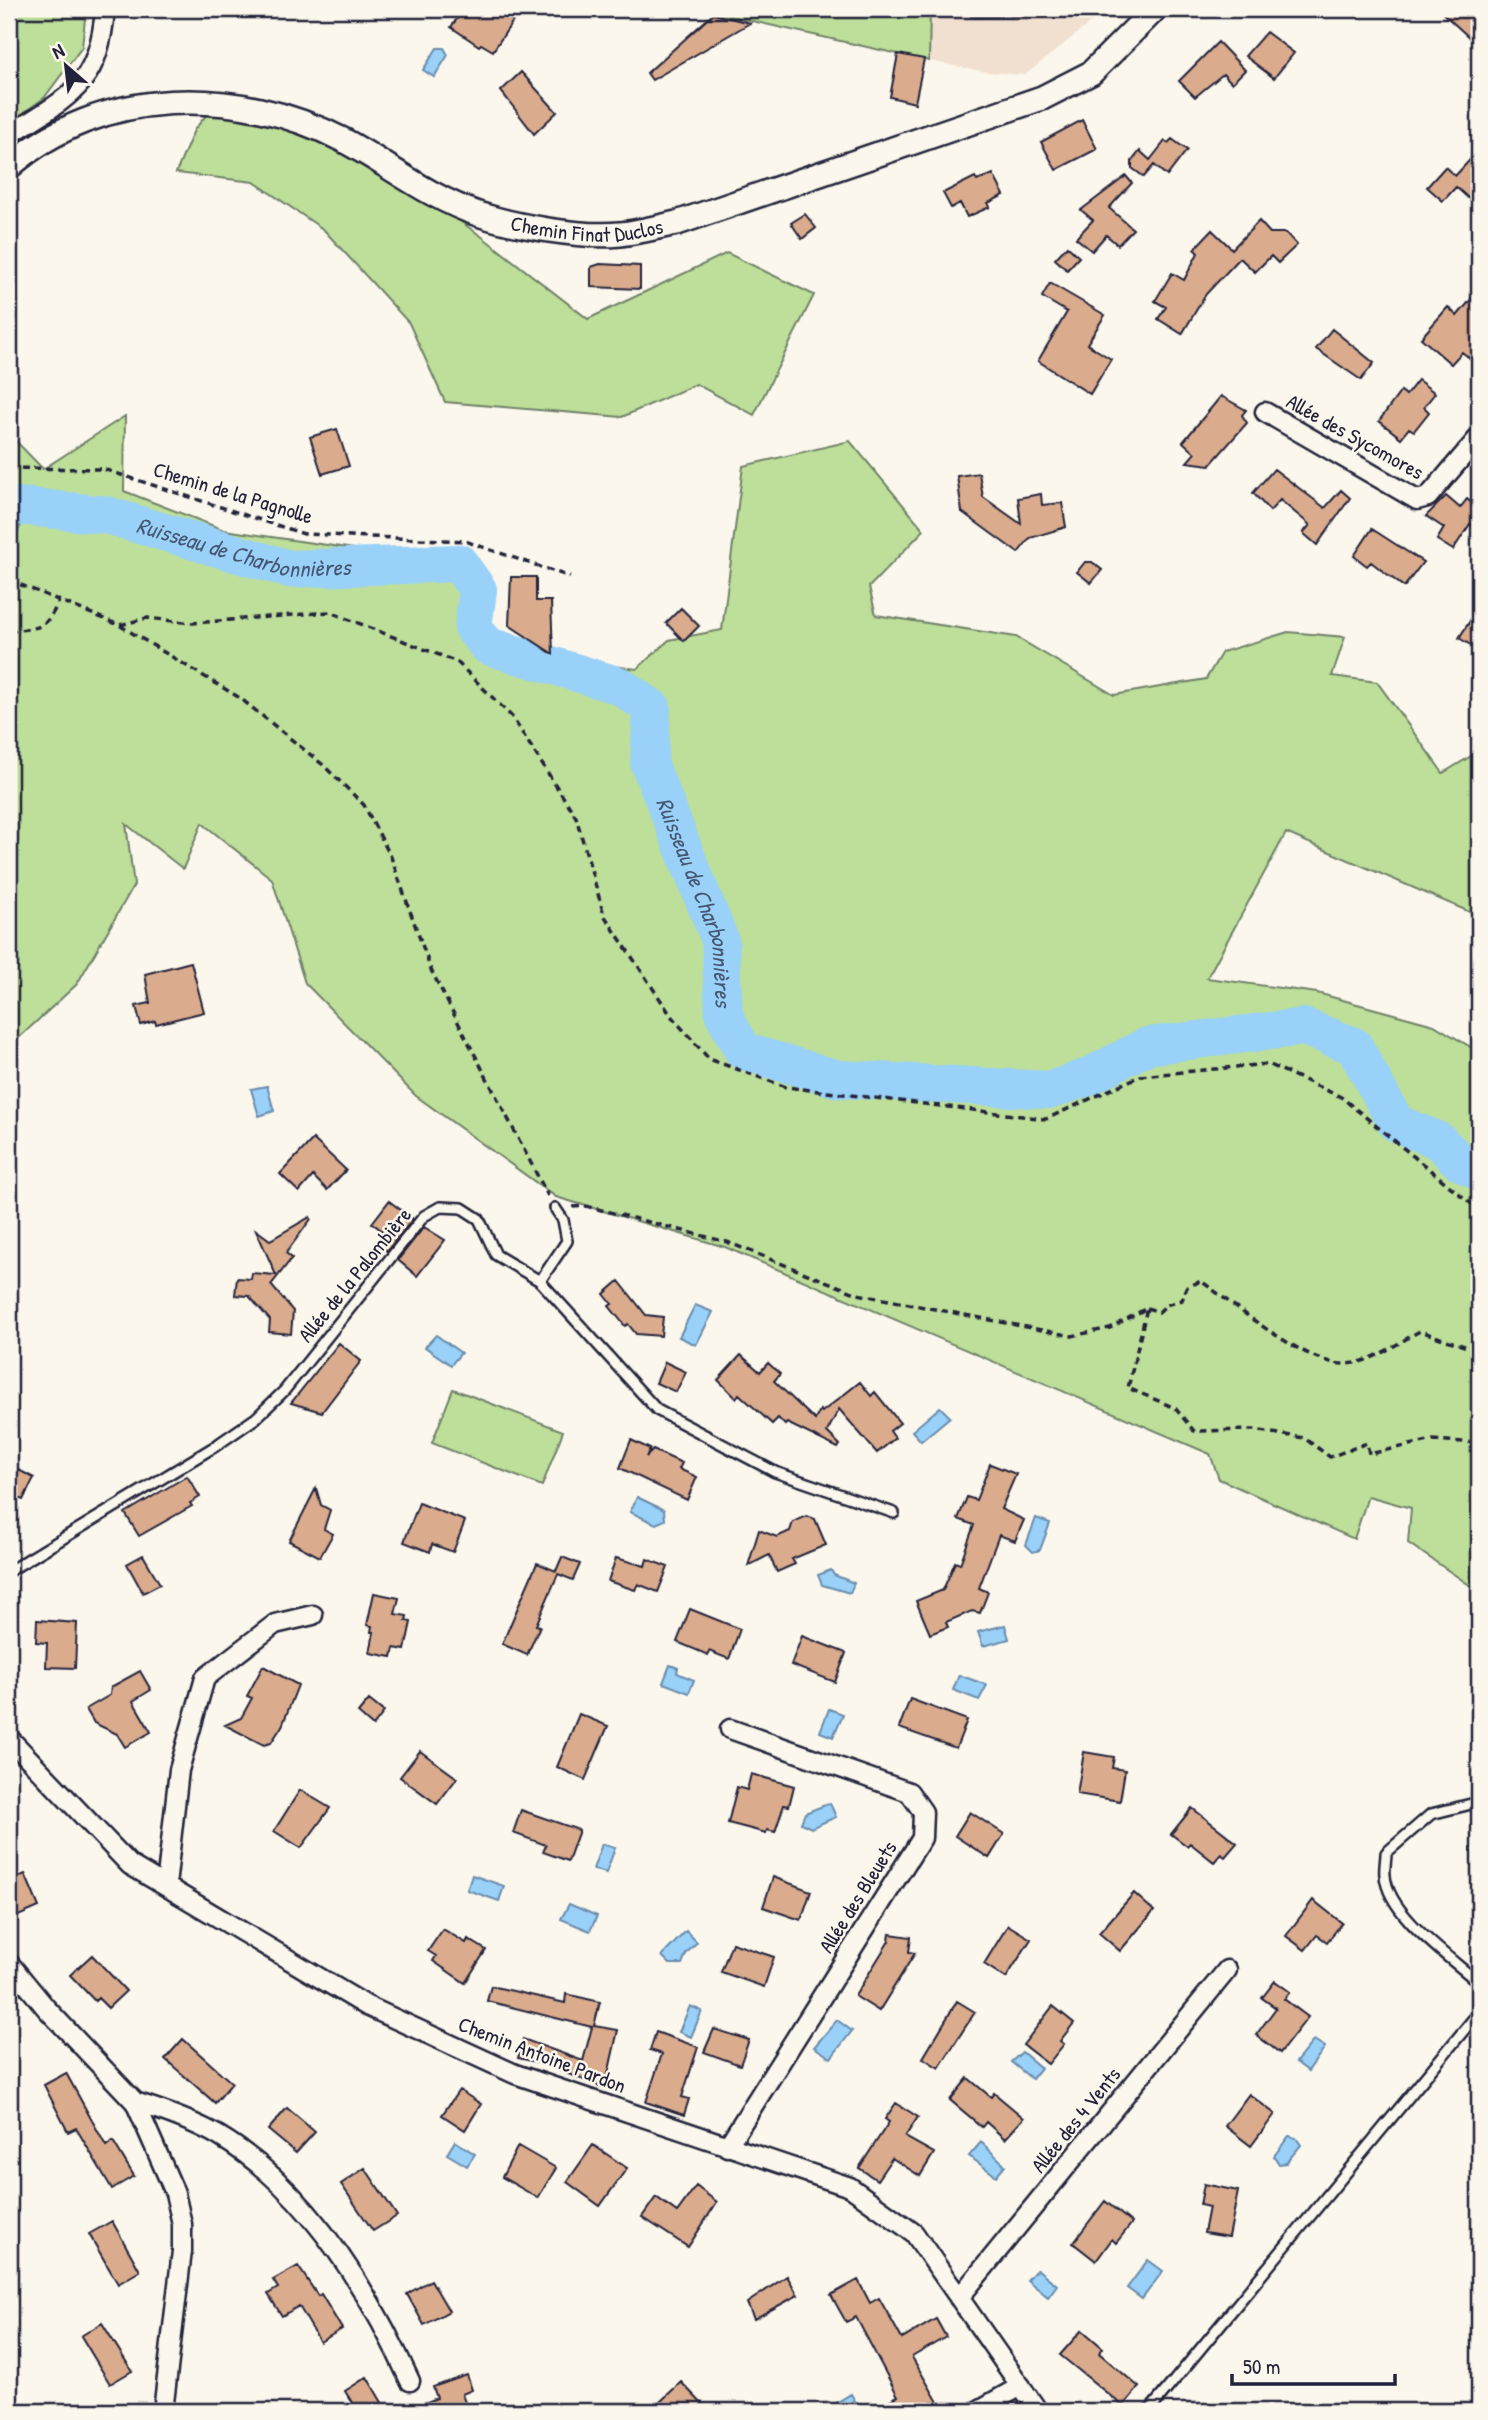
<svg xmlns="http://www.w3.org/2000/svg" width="1488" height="2420" font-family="'Patrick Hand',sans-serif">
  <rect width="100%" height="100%" fill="#fbf7ec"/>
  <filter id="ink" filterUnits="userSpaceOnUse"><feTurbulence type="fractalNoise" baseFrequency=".0143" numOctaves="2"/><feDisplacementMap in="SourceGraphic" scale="14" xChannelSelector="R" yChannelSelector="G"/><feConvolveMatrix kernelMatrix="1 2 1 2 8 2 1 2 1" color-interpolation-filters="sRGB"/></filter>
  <g filter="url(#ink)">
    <!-- built -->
    <path fill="#f1e0cf" d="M930,9H1108L1025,75L987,72L929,61Z"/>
    <!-- green -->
    <path fill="#bddf99" stroke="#70806a" stroke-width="2" d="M9,9H86L82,47L44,98L9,123Z
      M699,9H930L929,61Z
      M217,102L367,155L481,236L588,319L727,253L814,295L754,415L696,384L622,417L445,402L409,323L324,230L254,182L176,173L194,130Z
      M125,416L124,491L224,530L457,564L474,619L491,651L637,669L669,640L722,630L743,466L850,441L924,530L869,587L876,615L1016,637L1114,695L1206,679L1222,652L1288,632L1345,637L1332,676L1377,682L1443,773L1473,755L1479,762V916L1286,833L1207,978L1317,993L1434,1025L1479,1052V1586H1471L1408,1543L1411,1508L1368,1496L1354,1539L1219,1479L1210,1454L725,1247L556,1197L416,1096L305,983L272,879L202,823L183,869L126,824L134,885L77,984L9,1047V434L43,469Z
      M453,1389L563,1431L542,1486L432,1443Z"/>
    <!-- water -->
    <path fill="#99d1f8" stroke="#698bac" stroke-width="2" d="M437,48H444L448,55L434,77L423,70Z
      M267,1086L274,1111L259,1116L251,1089Z
      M695,1305L713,1312L696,1345L679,1337Z
      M436,1335L461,1353L451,1365L425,1347Z
      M940,1407L950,1417L921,1441L912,1431Z
      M637,1497L664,1510L665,1520L656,1524L630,1512Z
      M1036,1518L1050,1523L1040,1550L1033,1552L1026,1545Z
      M831,1570L834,1575L854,1583L850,1593L822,1585L818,1575Z
      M1005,1625L1009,1639L983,1646L978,1632Z
      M670,1665L678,1668L677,1673L694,1680L689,1693L663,1683Z
      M959,1675L987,1685L979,1700L953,1690Z
      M829,1709L843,1714L833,1737L820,1732Z
      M830,1803L836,1817L811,1828L801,1823L805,1813Z
      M602,1844L615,1848L606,1873L593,1869Z
      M472,1875L504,1886L499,1901L467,1890Z
      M569,1904L597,1916L590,1931L561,1919Z
      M686,1931L697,1942L686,1954L682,1964H670L662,1956Z
      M690,2006L702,2011L691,2037L679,2032Z
      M837,2020L852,2031L831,2058L814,2047Z
      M1314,2040L1325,2047L1308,2071L1296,2062Z
      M1022,2052L1041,2068L1032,2079L1011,2062Z
      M1289,2136L1296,2138L1301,2145L1286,2163L1279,2164L1274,2156Z
      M455,2141L475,2154L467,2166L447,2154Z
      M981,2142L1005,2165L996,2176L969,2156Z
      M1148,2260L1163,2271L1142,2299L1127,2288Z
      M1037,2269L1057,2285L1048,2297L1027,2280Z
      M851,2394L860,2409L856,2411H823Z"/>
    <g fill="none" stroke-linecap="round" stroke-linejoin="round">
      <!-- stream -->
      <path stroke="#698bac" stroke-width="6" d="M9,545L28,506"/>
      <!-- river -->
      <path stroke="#99d1f8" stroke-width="38" id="s1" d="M9,505L106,515L289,569L459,563L478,590L473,628L488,646L620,686L652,708L649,763L720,940L724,1015L743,1051L838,1079L1051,1090L1088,1077L1147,1046L1304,1027L1354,1046L1396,1123L1439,1141L1459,1161L1479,1172"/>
    </g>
    <!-- building -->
    <path fill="#daab8c" stroke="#22223b" stroke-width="2" d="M464,9H494L513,21L493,51L481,44L479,46L451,27Z
      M1438,9H1479V29L1471,39Z
      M713,14L750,23L652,80L647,73Z
      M1266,32L1294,53L1274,78L1245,56Z
      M1218,42L1245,70L1232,83L1223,74L1195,97L1179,81Z
      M898,54L924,59L915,103L890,97Z
      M521,72L557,112L534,134L501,91Z
      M1082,120L1097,149L1056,170L1041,142Z
      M1172,139L1187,150L1167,176L1154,165L1144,177L1132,168V161L1140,151L1150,160L1165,141L1168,143Z
      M1479,150V208L1456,187L1443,201L1427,187L1445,167L1455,176Z
      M993,174L1004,195L988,203L990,207L967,217L960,203L951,208L943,193L975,177L977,181Z
      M1126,176L1132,183L1109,208L1133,229L1118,245L1106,235L1092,251L1076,238L1093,220L1081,210Z
      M805,214L816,228L802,239L791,223Z
      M1259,221L1270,233H1286L1297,245L1278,263L1271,256L1255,272L1240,258L1206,294L1182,334L1158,319L1166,307L1155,301L1172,273L1184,280L1198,253L1194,249L1212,230L1232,249Z
      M1067,246L1079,257L1067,270L1055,259Z
      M600,264L640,266V289L591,287V267Z
      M1050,283L1105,315L1087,344L1111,359L1090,394L1038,361L1067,312L1042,297Z
      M1479,290V366L1462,352L1451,364L1421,338L1448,307L1457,316Z
      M1332,329L1374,363L1361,380L1316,349Z
      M1418,380L1435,393L1424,407L1429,412L1414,431L1409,428L1401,438L1379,421L1401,391L1406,395Z
      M1221,396L1246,410L1242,415L1247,423L1210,465L1187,462L1195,453L1183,442Z
      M337,429L349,466L322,474L310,437Z
      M1274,469L1325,508L1341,490L1350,498L1317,545L1303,533L1310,525L1280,500L1270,511L1253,493Z
      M979,473L983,497L1021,524L1018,498L1041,494L1042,505L1062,503L1066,527L1030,538L1018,553L962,512L957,476Z
      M1446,496L1460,508L1467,499L1479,509V530L1470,524L1453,550L1437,540L1444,528L1426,516Z
      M1372,529L1423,562L1404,587L1371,562L1367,566L1354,556Z
      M1085,562H1092L1102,570L1091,583L1077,572Z
      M511,577H536V601H551L553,654L509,625Z
      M1479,607V650L1459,638Z
      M681,608L699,626L684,641L666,623Z
      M191,962L204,1012L156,1024L155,1021L141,1025L136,1006L150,1003L145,974Z
      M313,1139L346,1170L327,1190L313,1176L299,1192L280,1174Z
      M389,1201L413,1219L387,1251L377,1243L385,1233L372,1223Z
      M310,1217L311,1219L286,1253L292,1258L271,1285L293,1311L291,1334L269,1332L270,1320L249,1296L235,1295L237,1278L251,1279L252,1273L276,1275L256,1230L270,1240Z
      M424,1227L445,1240L417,1276L398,1260Z
      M619,1281L646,1315L663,1317L661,1336L636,1334L628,1324L625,1326L609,1306L612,1304L604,1294Z
      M339,1343L361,1361L322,1412L291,1403Z
      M741,1355L760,1372L768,1363L780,1374L774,1381L815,1420L820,1410L822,1412L860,1382L871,1396L875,1392L900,1423L890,1431L895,1438L877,1453L839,1409L827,1432L840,1445L838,1448L787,1423L785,1425L778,1418L772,1424L739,1394L736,1398L718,1380Z
      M665,1362L686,1372L676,1392L656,1383Z
      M631,1440L650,1449L646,1457L653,1450L682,1463L679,1469L697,1477L687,1500L620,1468Z
      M990,1464L1016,1474L1001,1509L1024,1520L1015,1541L999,1535L979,1588L988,1592L980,1613L972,1611L946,1622L948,1627L930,1634L916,1601L943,1590L955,1562L960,1564L974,1525L958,1519L967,1497L976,1500Z
      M9,1465L34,1478L23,1500L9,1494Z
      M187,1476L200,1497L190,1503L192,1506L139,1536L125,1513Z
      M316,1488L321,1505L330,1510L324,1529L333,1534L320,1557L289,1541Z
      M419,1503L465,1521L453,1552L432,1544L430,1552L404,1542Z
      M807,1516L815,1519L826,1545L792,1559L795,1564L777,1572L769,1555L748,1566L759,1530L777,1537L790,1531L793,1522Z
      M143,1555L160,1584L143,1593L127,1564Z
      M562,1557L580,1564L573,1580L558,1574L536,1625L540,1626L527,1655L502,1644L537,1563L556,1571Z
      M616,1558L645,1566L647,1559L668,1567L658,1592L638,1584L635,1590L608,1581Z
      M374,1593L399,1598L395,1614L407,1616L406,1621L411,1622L405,1650L394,1648L392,1657L370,1653L374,1632H371L372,1626L367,1625Z
      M690,1609L740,1629L729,1659L709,1651L708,1655L677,1642Z
      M37,1620L77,1623L75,1668L46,1667L47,1643L36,1642Z
      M802,1636L846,1653L835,1682L791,1665Z
      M263,1666L298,1685L282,1726L271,1743L264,1745L225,1725L241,1718L252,1698L247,1696Z
      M140,1671L151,1690L133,1701L151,1732L125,1747L117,1734L94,1723L86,1709L110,1695L111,1687Z
      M910,1699L967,1720L956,1748L899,1728Z
      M369,1700L384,1712L373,1726L358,1713Z
      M579,1714L608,1726L585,1780L557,1767Z
      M420,1751L457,1778L437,1804L400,1777Z
      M1084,1752L1114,1757L1112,1768L1125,1770L1120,1801L1077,1794Z
      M751,1774L794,1786L789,1806L784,1805L775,1832L767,1830L766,1833L728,1823L737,1787L747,1790Z
      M300,1790L330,1808L301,1848L274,1831Z
      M1192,1808L1237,1843L1225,1857L1221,1854L1214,1862L1190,1843L1187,1846L1171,1834Z
      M521,1810L579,1830L568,1861L543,1852L546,1845L513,1833Z
      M970,1812L1004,1834L989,1858L955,1836Z
      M25,1874L39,1907L9,1920V1881Z
      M773,1877L811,1891L801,1920L763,1907Z
      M1134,1893L1154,1911L1120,1951L1099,1933Z
      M1313,1900L1342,1923L1327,1942L1317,1935L1305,1950L1286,1936Z
      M1008,1925L1031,1939L1006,1978L984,1964Z
      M443,1929L466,1943L468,1939L486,1950L465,1983L433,1961L436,1956L428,1951Z
      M890,1934L911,1937L909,1952L915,1953L879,2011L855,1996L889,1941Z
      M732,1943L774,1957L764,1987L721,1972Z
      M92,1955L126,1991L108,2008L98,1998L95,2001L70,1975Z
      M1275,1981L1290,1992L1284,1999L1308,2017L1280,2053L1256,2035L1276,2008L1262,1998Z
      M491,1986L565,2003L566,1994L600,2002L594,2026L618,2030L605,2088L560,2071L561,2067L518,2058L523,2039L583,2061L592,2027L487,2001Z
      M957,2001L975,2012L939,2068L923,2058Z
      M1053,2006L1074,2023L1060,2041L1064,2044L1048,2064L1023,2045Z
      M714,2029L749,2040L740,2065L704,2052Z
      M656,2032L698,2047L682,2097L689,2099L684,2115L646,2102L662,2054L650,2050Z
      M183,2039L232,2083L215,2103L165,2059Z
      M66,2073L106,2146L113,2141L134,2176L112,2189L76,2128L68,2132L44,2085Z
      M968,2078L991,2097L994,2093L1024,2118L1005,2139L986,2122L982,2127L950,2100Z
      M459,2090L481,2104L465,2130L442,2115Z
      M1249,2094L1275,2114L1251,2146L1225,2126Z
      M896,2103L918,2117L905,2137L934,2153L920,2176L892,2158L877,2180L859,2168L889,2122L885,2119Z
      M287,2108L315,2132L296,2153L268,2130Z
      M593,2145L627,2168L600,2206L567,2182Z
      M518,2146L556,2168L538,2198L502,2177Z
      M365,2168L397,2216L373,2231L341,2184Z
      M1204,2184L1238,2191L1229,2237L1204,2233L1209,2207L1200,2205Z
      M696,2186L717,2202L688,2247L642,2217L656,2197L677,2212Z
      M1105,2201L1132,2223L1116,2243L1112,2239L1096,2261L1073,2243Z
      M112,2221L140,2271L118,2284L89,2234Z
      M298,2266L318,2296L321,2294L342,2329L320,2342L299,2306L282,2316L268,2294L278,2288L273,2280Z
      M787,2276L798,2295L754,2319L747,2303Z
      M431,2280L449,2311L424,2325L407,2294Z
      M858,2280L870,2303L879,2298L902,2339L936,2319L946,2337L912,2357L938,2402L922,2411H869L898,2396L856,2317L846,2322L831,2295Z
      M102,2323L132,2371L110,2384L81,2336Z
      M1082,2330L1103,2348L1099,2353L1139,2387L1123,2406L1060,2355Z
      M467,2375L472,2390L462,2394L468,2411H405L437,2398L433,2387Z
      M367,2377L387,2411H357L345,2391Z
      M681,2382L709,2411H669L660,2402Z"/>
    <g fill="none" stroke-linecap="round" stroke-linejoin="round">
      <defs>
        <path id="lane" d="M974,9V11L1082,9
          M540,1281L567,1241L563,1220L555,1208
          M9,1571L214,1447L256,1418L284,1391L424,1216L440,1207L462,1208L479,1219L496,1255L540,1281L657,1410L775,1472L894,1513
          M1479,1802L1431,1814L1386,1853C1386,1860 1384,1868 1385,1875C1387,1914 1451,1958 1479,1983
          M1149,2411L1479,2012"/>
        <path id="street" d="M9,135C69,96 99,87 105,9
          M1265,412L1417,500L1428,497L1479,437
          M9,1738L130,1865L367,2006L515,2074L850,2187L914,2233L1038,2411
          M166,1886L179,1770L205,1678L275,1624L313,1615
          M9,1963L46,2008L135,2102L175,2193L182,2224V2251L163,2411
          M135,2102C164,2111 193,2121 219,2136C307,2189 369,2291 410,2381
          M727,2147L922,1838L923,1812L909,1792L730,1729
          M959,2298L1227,1970
          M977,2411L1021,2386"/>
        <g id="secondary">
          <path id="s2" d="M9,167C100,86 237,85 343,140C388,164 428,197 478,214C514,226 582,238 620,234C639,232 658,227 677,223L1042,98L1091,73L1155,9"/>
        </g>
      </defs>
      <!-- lane casing -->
      <use href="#lane" stroke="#22223b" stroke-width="14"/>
      <!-- street casing -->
      <use href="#street" stroke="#22223b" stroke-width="23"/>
      <!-- secondary casing -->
      <use href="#secondary" stroke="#22223b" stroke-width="28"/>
      <!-- path -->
      <path stroke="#22223b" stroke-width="3.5" stroke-dasharray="7 5" stroke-linecap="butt" d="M9,468L103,469L304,534L465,541L570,577
        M9,580L119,625L240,698L322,764L364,805L391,857L431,970L548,1196
        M120,625L147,618L193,623L330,612L457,662L512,717L576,817L604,915L672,1017L709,1059L786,1087L1046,1119L1140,1076L1268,1064L1341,1097L1479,1210
        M9,632C40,625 43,634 59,601
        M573,1207L586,1206L727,1242L858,1294L1072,1336L1110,1328L1147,1308L1128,1388L1175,1408L1194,1431L1254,1430L1304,1438L1330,1457L1367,1443L1369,1454L1433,1440L1479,1443
        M1147,1308L1159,1312L1166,1305L1182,1300L1187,1287L1201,1281C1233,1304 1307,1366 1346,1364C1372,1363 1397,1343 1420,1331L1479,1351"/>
      <!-- lane -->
      <use href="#lane" stroke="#fbf7ec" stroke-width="9"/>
      <!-- street -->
      <use href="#street" stroke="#fbf7ec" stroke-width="18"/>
      <!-- secondary -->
      <use href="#secondary" stroke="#fbf7ec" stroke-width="23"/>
    </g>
  </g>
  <g text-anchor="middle" stroke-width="5" stroke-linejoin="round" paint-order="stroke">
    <!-- street labels -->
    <g font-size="21" fill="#22223b" stroke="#fbf7ec">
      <text dy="7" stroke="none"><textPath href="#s2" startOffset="621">Chemin Finat Duclos</textPath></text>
      <text transform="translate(1355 437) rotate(29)" y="7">Allée des Sycomores</text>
      <text transform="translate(233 493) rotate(17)" y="7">Chemin de la Pagnolle</text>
      <text transform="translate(355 1275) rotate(-51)" y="7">Allée de la Palombière</text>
      <text transform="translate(858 1897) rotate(-58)" y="7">Allée des Bleuets</text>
      <text transform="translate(542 2055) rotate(21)" y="7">Chemin Antoine Pardon</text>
      <text transform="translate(1076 2120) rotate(-51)" y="7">Allée des 4 Vents</text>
    </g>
    <!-- water labels -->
    <g font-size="23" font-style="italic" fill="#465774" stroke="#fbf7ec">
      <text dy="8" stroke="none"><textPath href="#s1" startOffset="240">Ruisseau de Charbonnières</textPath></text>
      <text dy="8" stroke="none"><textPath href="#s1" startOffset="933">Ruisseau de Charbonnières</textPath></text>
    </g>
  </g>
  <!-- margin -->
  <rect width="1488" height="2420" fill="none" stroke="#fbf7ec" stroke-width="35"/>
  <rect x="18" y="18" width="1453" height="2385" fill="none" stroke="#22223b" stroke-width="2.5" filter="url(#ink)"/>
  <!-- north arrow -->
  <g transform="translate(66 66) rotate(332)" stroke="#fbf7ec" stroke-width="5" paint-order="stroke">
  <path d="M0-5L12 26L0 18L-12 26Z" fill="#22223b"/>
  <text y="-10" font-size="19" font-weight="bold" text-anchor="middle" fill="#22223b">N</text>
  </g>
  <!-- scale -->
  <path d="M1232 2374v10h163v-10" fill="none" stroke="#22223b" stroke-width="3.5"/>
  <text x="1243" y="2374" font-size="21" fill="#22223b" stroke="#fbf7ec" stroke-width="5" paint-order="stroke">50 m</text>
</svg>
